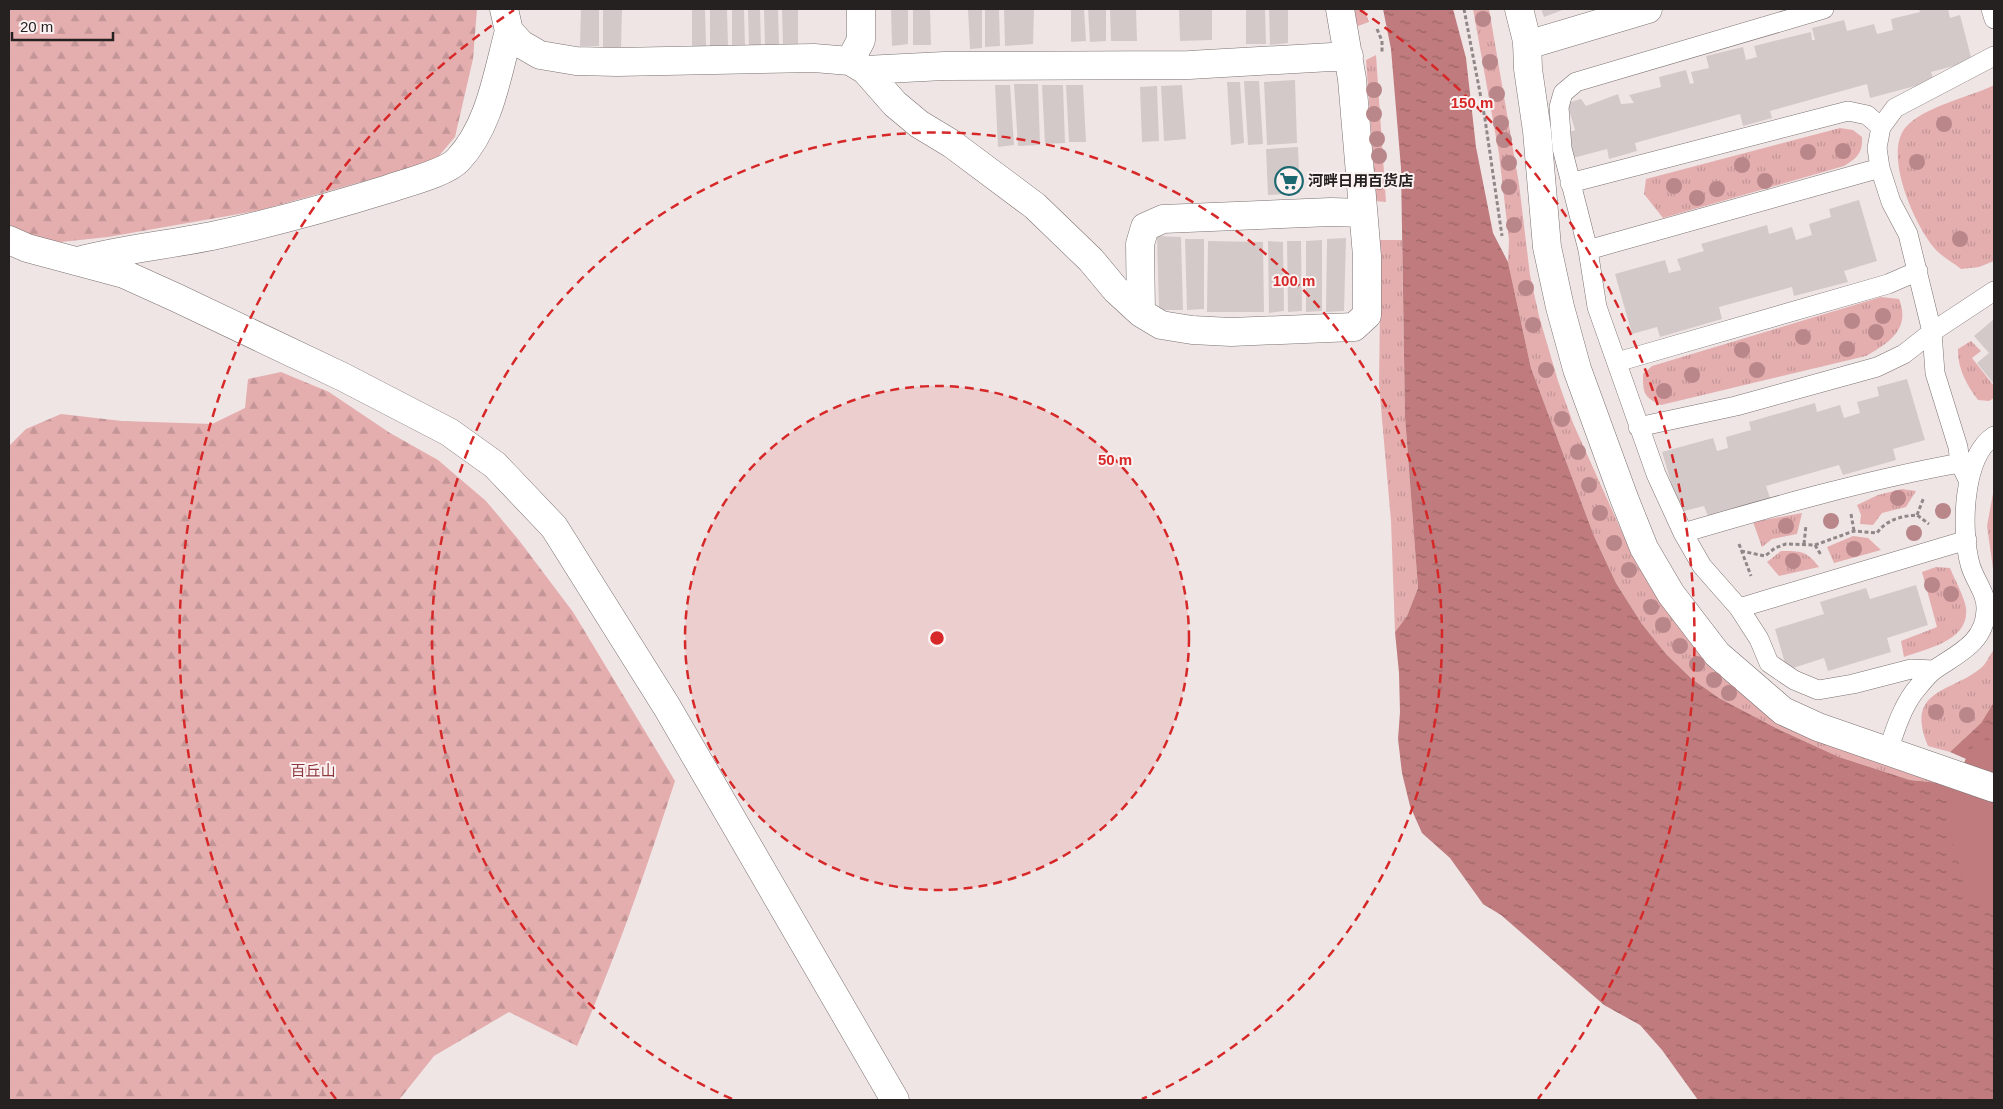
<svg xmlns="http://www.w3.org/2000/svg" width="2003" height="1109" font-family="Arial,'Noto Sans SC',sans-serif">
  <defs>
    <pattern id="grass-tufts" width="24" height="20" patternUnits="userSpaceOnUse" patternTransform="scale(1.25)"><rect width="24" height="20" fill="#e4aeaf"/><path d="M3 7l-1-3M5 7V3M7 7l1-3M15 17l-1-3M17 17v-4M19 17l1-3" fill="none" stroke="#c39596"/></pattern>
    <pattern id="forest-firs" width="22" height="20" patternUnits="userSpaceOnUse" patternTransform="scale(1.25)"><rect width="22" height="20" fill="#e4aeaf"/><path d="M5 1l3.5 6h-7zM16 11l3.5 6h-7z" fill="#c39596"/></pattern>
    <pattern id="water-ripples" width="26" height="14" patternUnits="userSpaceOnUse" patternTransform="scale(1.25)"><rect width="26" height="14" fill="#bf7b7d"/><path d="M2 4q2-2 4 0t4 0M15 11q2-2 4 0t4 0" fill="none" stroke="#9b6466"/></pattern>
  </defs>
  <rect width="100%" height="100%" fill="#f0e5e5"/>
  <!-- grass -->
  <path fill="url(#grass-tufts)" d="M1351,9H1364L1369,22L1358,26Z
    M1473,9H1489L1519,184L1530,275L1539,316L1558,381L1573,423L1635,561L1658,599L1690,642L1713,670L1740,692L1772,715L1940,783L1910,780L1839,757L1776,728L1719,698L1692,679L1666,654L1642,624L1616,583L1594,536L1531,368L1508,262L1509,240L1499,154Z
    M1376,55L1386,202L1374,201V172L1366,60Z
    M1994,85V261L1979,267L1961,269C1954,263 1944,258 1937,251C1916,229 1883,156 1905,128C1924,106 1968,98 1994,85Z
    M1840,128L1853,130L1862,137C1863,153 1857,158 1844,166L1663,218L1644,194L1646,179Z
    M1377,240H1402L1405,417L1418,588L1407,616L1395,632L1391,521L1379,385L1380,309Z
    M1881,297L1899,299C1911,329 1889,343 1866,356L1661,405C1643,397 1643,392 1643,374L1652,366Z
    M1971,341L1981,351L1972,358L1994,386V398L1989,401L1978,400C1967,386 1957,367 1958,349Z
    M1994,488V576L1987,526Z
    M1902,489L1916,491L1906,507L1882,513L1873,525L1860,524L1861,515L1857,505L1878,495Z
    M1802,513L1797,534L1772,539L1762,547L1753,522Z
    M1853,536L1868,538L1881,550L1834,563L1827,547Z
    M1781,551C1801,551 1807,551 1819,567L1779,576L1767,562Z
    M1936,567L1950,568C1955,580 1964,596 1966,608C1970,641 1926,649 1904,657L1901,641L1937,627L1922,572Z
    M1994,649V702L1981,723L1950,752L1928,746C1904,689 1951,693 1981,668C1986,664 1990,655 1994,649Z"/>
  <!-- forest -->
  <path fill="url(#forest-firs)" d="M9,9H477L473,59L455,137L437,158L404,170L261,210L108,237L61,242L35,239L9,228Z
    M281,372L329,392L390,433L438,460L486,501L518,539L573,612L675,781C646,870 615,960 577,1046L509,1012L434,1056L399,1100H9V446L26,429L61,414L122,421L212,424L245,408L248,379Z"/>
  <!-- water -->
  <path fill="url(#water-ripples)" d="M1383,9H1453L1466,58L1476,147L1493,233L1508,262L1531,368L1594,536L1616,583L1642,624L1666,654L1692,679L1719,698L1776,728L1839,757L1910,780L1940,783L1994,806L1990,835L1994,838V1100H1698L1662,1050L1640,1025L1604,1005L1501,915L1483,904L1450,858L1422,833L1410,806L1402,773L1398,739L1400,712L1399,673L1395,632L1407,616L1418,588L1405,417L1401,168L1391,49Z
    M1994,702V771L1950,752L1981,723Z"/>
  <g fill="none" stroke-linecap="round" stroke-linejoin="round">
    <!-- river -->
    <path stroke="#bf7b7d" stroke-width="60" d="M1994,769L1976,815L1994,877"/>
  </g>
  <!-- building -->
  <path fill="#d4c9c9" d="M581,9H599V46H580Z
    M603,9H622L621,47H603Z
    M692,9H705L706,46L692,47Z
    M710,9H727L728,46L710,47Z
    M732,9H744L745,46H732Z
    M748,9H760L761,46L749,47Z
    M764,9H778L779,45L765,47Z
    M782,9H798V46H783Z
    M891,9H908V44L892,46Z
    M913,9H930L931,45H913Z
    M968,9H982V48L970,49Z
    M985,9H999L1000,46L985,47Z
    M1004,9H1034L1033,44L1005,46Z
    M1071,9H1084L1086,41L1071,42Z
    M1088,9H1106V41L1090,42Z
    M1110,9H1136L1137,41H1111Z
    M1179,9H1212V40L1180,41Z
    M1246,9H1265L1266,44H1246Z
    M1269,9H1288V43L1270,45Z
    M1541,9H1565L1544,17Z
    M1919,9H1948L1950,18L1960,15L1972,61L1931,72L1934,81L1870,98L1867,84L1770,111L1772,118L1743,126L1740,114L1635,143L1637,151L1609,159L1607,149L1573,158L1567,133L1575,130L1567,103L1581,99L1586,106L1618,94L1621,104L1634,103L1629,95L1661,87L1659,77L1686,70L1690,84L1694,83L1691,72L1709,68L1706,56L1743,47L1746,60L1757,57L1754,46L1811,32L1812,40H1815L1812,28L1844,20L1847,31L1874,24L1877,34L1893,30L1891,19L1920,12Z
    M1295,80L1297,143L1267,145L1264,82Z
    M1244,81H1259L1263,144L1248,145Z
    M1227,82H1240L1244,143L1231,145Z
    M1014,84H1038L1040,145L1018,146Z
    M995,85H1010L1014,145L998,147Z
    M1042,85H1063L1065,143L1045,144Z
    M1066,85H1083L1086,142H1069Z
    M1182,85L1186,139L1164,141L1161,86Z
    M1157,86L1159,141L1142,142L1140,87Z
    M1298,147L1300,193L1268,195L1266,149Z
    M1859,200L1877,261L1844,271L1848,282L1794,296L1792,287L1719,307L1722,319L1660,337L1657,327L1632,334L1615,274L1665,260L1669,273L1681,270L1677,259L1704,251L1701,244L1767,225L1769,234L1792,227L1796,240L1812,235L1809,224L1831,217L1829,209Z
    M1157,236L1181,237L1183,310H1159Z
    M1346,238L1344,311L1326,312L1327,239Z
    M1185,239H1204V309L1187,310Z
    M1322,240V311L1306,312V241Z
    M1208,241L1263,242L1264,312H1207Z
    M1268,241L1283,242L1284,311L1269,313Z
    M1287,241H1301L1302,311L1288,312Z
    M1994,319V384L1977,363L1989,353L1974,336Z
    M1907,379L1925,440L1893,449L1896,460L1843,475L1839,465L1766,486L1770,498L1708,516L1704,506L1680,512L1662,452L1713,438L1717,451L1728,448L1726,437L1751,430L1749,422L1815,403L1817,412L1840,405L1844,418L1860,413L1857,402L1879,396L1877,387Z
    M1916,585L1928,625L1887,638L1891,652L1828,671L1824,658L1787,670L1775,629L1824,614L1820,602L1866,588L1870,599Z"/>
  <g fill="none" stroke-linecap="round" stroke-linejoin="round">
    <defs>
      <path id="lane" d="M1824,9L1576,82L1563,93L1559,107L1562,148L1588,250L1597,307L1656,474L1683,533L1702,566L1739,608L1759,639L1769,663L1794,680L1818,690L1853,684L1911,669L1934,670
        M1991,9L1994,19
        M1570,183L1848,111L1867,115L1881,127
        M1588,250L1880,168
        M1617,362L1888,284L1918,271
        M1638,427L1736,406L1877,367L1904,354L1932,332L1994,291
        M1969,482L1960,463L1958,447L1935,373L1932,332L1908,234L1891,202L1880,168L1877,148L1881,127L1895,108L1994,56
        M1683,533C1775,506 1866,480 1960,463
        M1739,608L1967,540
        M1888,751C1895,730 1901,710 1914,692C1920,685 1927,675 1934,670C1957,654 1985,643 1986,610C1987,593 1974,580 1970,564C1961,531 1962,457 1994,436"/>
      <path id="street" d="M504,9L509,31L521,44L540,55L576,61L617,62L814,58L850,61L865,70L895,104L919,124L952,144L1035,206L1091,260L1116,290L1141,313L1161,325L1192,330L1231,332L1354,327L1367,315V256L1352,79L1340,9
        M1519,9L1527,41L1528,69L1537,131L1547,247L1560,307L1577,369L1624,498L1644,548L1671,594L1717,654L1783,711L1818,727L1994,788
        M1527,45L1648,9
        M850,61L861,40V9
        M865,70L944,66L1189,65L1349,56
        M9,240L27,248L124,274L177,298L343,377L449,432L495,465L554,527L667,707L895,1100
        M78,261C122,249 167,245 212,236C272,223 330,207 388,189C405,183 446,173 458,160C490,126 497,75 509,31
        M1141,313L1140,244L1145,227L1163,219L1331,212L1363,213"/>
    </defs>
    <!-- lane casing -->
    <use href="#lane" stroke="#7b7171" stroke-width="20"/>
    <!-- street casing -->
    <use href="#street" stroke="#7b7171" stroke-width="29"/>
    <!-- path -->
    <path stroke="#908888" stroke-width="3" stroke-dasharray="4 2.5" stroke-linecap="butt" d="M1464,9L1485,119L1502,236
      M1377,29L1382,41V52
      M1851,514L1854,531
      M1917,515L1924,497
      M1739,544L1751,576
      M1804,544L1806,525
      M1815,545L1821,555
      M1741,551L1765,556L1775,548L1786,544L1815,545L1854,531L1877,533C1886,520 1901,516 1917,515L1929,524"/>
    <!-- lane -->
    <use href="#lane" stroke="#fff" stroke-width="19"/>
    <!-- street -->
    <use href="#street" stroke="#fff" stroke-width="28"/>
  </g>
  <!-- trees -->
  <g fill="#b9868a">
    <circle cx="1483" cy="19" r="8"/>
    <circle cx="1490" cy="62" r="8"/>
    <circle cx="1374" cy="90" r="8"/>
    <circle cx="1497" cy="94" r="8"/>
    <circle cx="1374" cy="114" r="8"/>
    <circle cx="1501" cy="123" r="8"/>
    <circle cx="1944" cy="124" r="8"/>
    <circle cx="1377" cy="139" r="8"/>
    <circle cx="1504" cy="140" r="8"/>
    <circle cx="1843" cy="151" r="8"/>
    <circle cx="1808" cy="152" r="8"/>
    <circle cx="1379" cy="156" r="8"/>
    <circle cx="1917" cy="162" r="8"/>
    <circle cx="1509" cy="163" r="8"/>
    <circle cx="1742" cy="165" r="8"/>
    <circle cx="1765" cy="181" r="8"/>
    <circle cx="1379" cy="182" r="8"/>
    <circle cx="1674" cy="186" r="8"/>
    <circle cx="1509" cy="187" r="8"/>
    <circle cx="1717" cy="189" r="8"/>
    <circle cx="1697" cy="198" r="8"/>
    <circle cx="1514" cy="225" r="8"/>
    <circle cx="1960" cy="239" r="8"/>
    <circle cx="1526" cy="288" r="8"/>
    <circle cx="1883" cy="316" r="8"/>
    <circle cx="1852" cy="321" r="8"/>
    <circle cx="1533" cy="325" r="8"/>
    <circle cx="1876" cy="332" r="8"/>
    <circle cx="1803" cy="337" r="8"/>
    <circle cx="1847" cy="349" r="8"/>
    <circle cx="1742" cy="350" r="8"/>
    <circle cx="1546" cy="370" r="8"/>
    <circle cx="1757" cy="370" r="8"/>
    <circle cx="1692" cy="375" r="8"/>
    <circle cx="1664" cy="391" r="8"/>
    <circle cx="1562" cy="419" r="8"/>
    <circle cx="1578" cy="452" r="8"/>
    <circle cx="1589" cy="485" r="8"/>
    <circle cx="1898" cy="498" r="8"/>
    <circle cx="1943" cy="511" r="8"/>
    <circle cx="1600" cy="513" r="8"/>
    <circle cx="1831" cy="521" r="8"/>
    <circle cx="1786" cy="526" r="8"/>
    <circle cx="1914" cy="533" r="8"/>
    <circle cx="1614" cy="543" r="8"/>
    <circle cx="1854" cy="549" r="8"/>
    <circle cx="1793" cy="561" r="8"/>
    <circle cx="1629" cy="570" r="8"/>
    <circle cx="1932" cy="585" r="8"/>
    <circle cx="1951" cy="594" r="8"/>
    <circle cx="1651" cy="607" r="8"/>
    <circle cx="1663" cy="625" r="8"/>
    <circle cx="1680" cy="646" r="8"/>
    <circle cx="1697" cy="664" r="8"/>
    <circle cx="1714" cy="680" r="8"/>
    <circle cx="1729" cy="693" r="8"/>
    <circle cx="1936" cy="712" r="8"/>
    <circle cx="1967" cy="715" r="8"/>
  </g>
  <!-- distance rings -->
  <circle cx="937" cy="638" r="252" fill="#d62828" fill-opacity=".12"/>
  <g fill="none" stroke="#d62828" stroke-width="2.5" stroke-dasharray="9 6">
    <circle cx="937" cy="638" r="252"/>
    <path d="M732 1099A505 505 0 1 1 1142 1099"/>
    <path d="M336 1099A757 757 0 0 1 514 10M1360 10A757 757 0 0 1 1538 1099"/>
  </g>
  <!-- icons -->
  <defs>
    <symbol id="supermarket-ring" viewBox="-11 -11 22 22"><circle r="9.5" fill="#fdf2f2" stroke="#1b6870" stroke-width="1.5"/><path d="M-6-5.5h2.5l.6 2H6L4.5 2H-2.5L-4.4-4H-6ZM-1.5 3.2a1.3 1.3 0 1 0 .1 0ZM3 3.2a1.3 1.3 0 1 0 .1 0Z" fill="#1b6870"/></symbol>
  </defs>
  <g fill-rule="evenodd">
    <use href="#supermarket-ring" x="1273" y="165" width="32" height="32"/>
  </g>
  <g text-anchor="middle" stroke-width="4" stroke-linejoin="round" paint-order="stroke">
    <!-- poi labels -->
    <g font-size="15" font-weight="bold" fill="#252121" stroke="#fdf2f2" text-anchor="start">
      <text x="1308" y="186">河畔日用百货店</text>
    </g>
    <!-- park labels -->
    <g font-size="15" fill="#8c383f" stroke="#fdf2f2">
      <text x="313" y="776">百丘山</text>
    </g>
  </g>
  <circle cx="937" cy="638" r="8" fill="#d62828" stroke="#fdf2f2" stroke-width="2.5"/>
  <g font-size="15" text-anchor="middle" font-weight="bold" fill="#d62828" stroke="#fdf2f2" stroke-width="4" stroke-linejoin="round" paint-order="stroke">
    <text x="1472" y="108">150 m</text>
    <text x="1294" y="286">100 m</text>
    <text x="1115" y="465">50 m</text>
  </g>
  <!-- border -->
  <rect width="2003" height="1109" fill="none" stroke="#252121" stroke-width="20"/>
  <!-- scale -->
  <path d="M12 32v8h101v-8" fill="none" stroke="#252121" stroke-width="2.5"/>
  <text x="20" y="32" font-size="15" fill="#252121" stroke="#fdf2f2" stroke-width="4" paint-order="stroke">20 m</text>
</svg>
